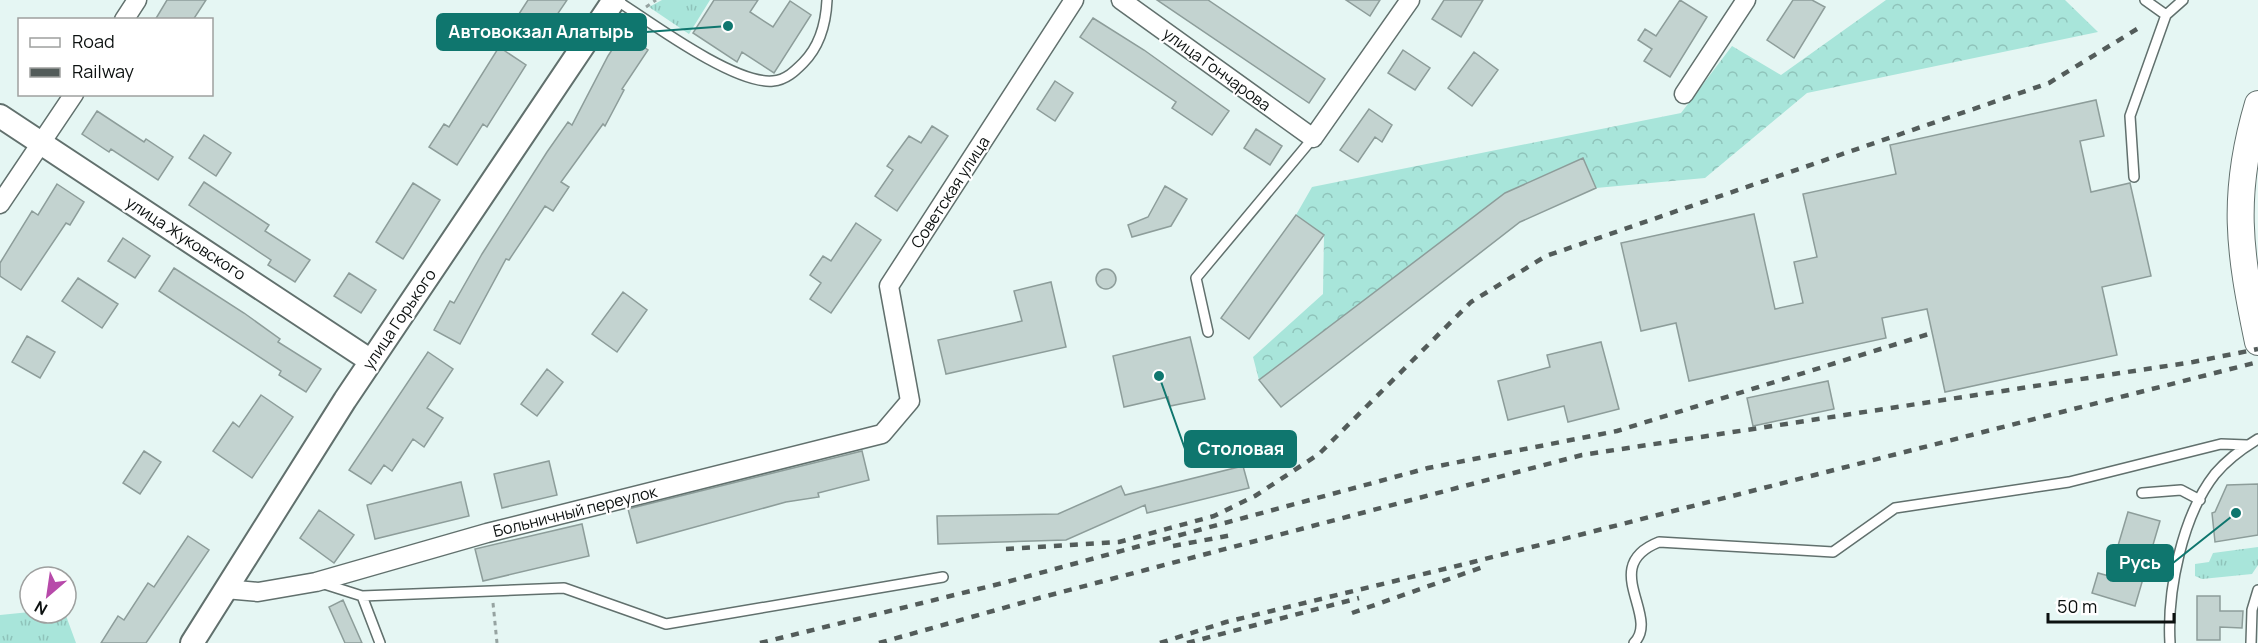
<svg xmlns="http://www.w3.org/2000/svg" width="2258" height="643" font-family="Manrope,sans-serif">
  <defs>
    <pattern id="grass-tufts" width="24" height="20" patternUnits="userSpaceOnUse" patternTransform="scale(1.5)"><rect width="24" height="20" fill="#a8e5da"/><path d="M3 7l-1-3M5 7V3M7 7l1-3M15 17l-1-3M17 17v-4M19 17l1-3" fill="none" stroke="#8fc3ba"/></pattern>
    <pattern id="forest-crowns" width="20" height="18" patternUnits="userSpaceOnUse" patternTransform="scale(1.5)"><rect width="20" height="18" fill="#a8e5da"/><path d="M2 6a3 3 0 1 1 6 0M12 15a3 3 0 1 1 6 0" fill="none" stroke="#8fc3ba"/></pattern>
  </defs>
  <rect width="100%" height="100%" fill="#e5f6f3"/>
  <!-- grass -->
  <path fill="url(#grass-tufts)" d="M662,0H710L689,34L649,7Z
    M2258,547V565L2252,574L2202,579L2195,576V564L2209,562L2213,553Z
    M30,612L65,613L76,643H0V615Z"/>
  <!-- forest -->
  <path fill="url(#forest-crowns)" d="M1886,0H2065L2098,32L1807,93L1705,178L1596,188L1583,158L1505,193L1259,380L1253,357L1323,294L1324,235L1296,215L1312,187L1681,113L1732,46L1781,75Z"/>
  <!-- building -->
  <path fill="#c3d3d0" stroke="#8d9d9a" stroke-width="1.5" d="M167,0H206L193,20H155Z
    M528,0H567L544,34L517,17Z
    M714,0H758L750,12L773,27L790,1L811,15L774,73L742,52L737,62L693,33Z
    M1157,0H1208L1325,79L1309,103Z
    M1346,0H1380L1370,16Z
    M1444,0H1483L1461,37L1432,19Z
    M1680,0L1707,17L1670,77L1644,61L1652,49L1638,40L1645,29L1656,36Z
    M1793,0H1812L1825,7L1794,58L1767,40Z
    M1093,18L1144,50L1229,111L1212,135L1172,108L1176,102L1080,37Z
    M623,33L648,50L622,89L624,90L605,126L603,124L561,182L569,187L553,211L545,206L509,260L506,259L460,344L434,330L450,301L454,303L482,254L547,152L568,122L572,125L608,56Z
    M499,47L526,65L487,127L483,124L457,165L429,147L444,124L449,127Z
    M1403,50L1430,68L1415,90L1388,73Z
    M1474,52L1498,70L1472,106L1448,88Z
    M1055,81L1073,93L1055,121L1037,109Z
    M2096,100L2104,136L2080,141L2091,192L2130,183L2151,276L2102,287L2117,355L1945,392L1927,309L1882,318L1886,338L1689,381L1676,323L1641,331L1621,243L1754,214L1775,309L1803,303L1794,262L1817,257L1803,194L1896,174L1890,145Z
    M1369,109L1392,125L1382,142L1375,137L1358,162L1340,150Z
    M97,111L144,142L146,139L173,157L158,180L111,149L109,152L82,134Z
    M932,126L948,136L897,211L875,196L893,170L887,166L909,136L921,143Z
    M1256,129L1282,146L1270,165L1244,148Z
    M204,135L231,153L216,176L189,158Z
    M1583,158L1596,188L1520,222L1281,407L1259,380L1505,193Z
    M204,182L269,225L265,231L310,260L295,282L268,265L271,260L189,205Z
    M413,183L440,200L403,259L376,242Z
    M57,184L84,202L70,225L66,223L21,290L0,276V263L32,211L38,215Z
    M1165,186L1187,199L1171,226L1132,237L1128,225L1148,217Z
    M1296,215L1324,235L1249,339L1221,318Z
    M856,223L881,240L831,313L810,299L821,283L810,275L823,256L831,261Z
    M123,238L150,256L135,278L108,261Z
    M174,268L244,313L280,339L278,342L321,369L306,392L279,375L281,371L159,291Z
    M1096 279a10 10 0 1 1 20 0a10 10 0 1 1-20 0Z
    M349,273L376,290L361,313L334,296Z
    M78,278L118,304L102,328L62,301Z
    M1051,282L1066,347L946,374L938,340L1022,321L1014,291Z
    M623,292L647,310L617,352L592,334Z
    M27,336L55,352L40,378L12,362Z
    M1190,337L1205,399L1170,406L1168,397L1124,407L1113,356Z
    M1601,342L1619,409L1568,422L1564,406L1508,420L1498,381L1550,367L1547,355Z
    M428,352L453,369L427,408L443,418L424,447L413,439L392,471L384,465L371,484L349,470Z
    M547,369L563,382L537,416L521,404Z
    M1828,381L1834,409L1753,426L1747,398Z
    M261,395L293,417L252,478L213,451L233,422L239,427Z
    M144,451L161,462L140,494L123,483Z
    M862,451L869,480L818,493L819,497L786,502L637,543L628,509Z
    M549,461L557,495L502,508L494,474Z
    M1243,466L1249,488L1147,513L1145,505L1066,540L938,544L937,516L1058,514L1121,486L1125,495Z
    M461,482L469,516L375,539L367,505Z
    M2258,484V535L2215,542L2212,513L2215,512L2227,485Z
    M319,510L354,535L334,563L300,538Z
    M2128,512L2160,521L2135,606L2092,593L2098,573L2109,576Z
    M582,524L589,556L483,581L475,549Z
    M188,536L209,550L146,643H101L118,616L124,620L148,583L154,587Z
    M2197,596H2220V611H2243L2242,628L2220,627V640H2197Z
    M343,600L362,643H345L329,607Z"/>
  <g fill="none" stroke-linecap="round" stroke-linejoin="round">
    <defs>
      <path id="service" d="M616,0C650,22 735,85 773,81C786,80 795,71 803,63C820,46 826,22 827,0
        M2145,0L2166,15
        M2134,177L2130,116L2166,15L2183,0
        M1208,332L1196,278L1313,138
        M2142,493L2181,490L2200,500
        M321,583L362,596L564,588L666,624L943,577
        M362,596L380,643
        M1634,643C1661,616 1598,566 1659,542L1833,552L1895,508L2069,482L2221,444L2247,445
        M2170,643C2167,591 2182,516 2215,474C2226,461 2243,448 2258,439
        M2251,643L2252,610L2258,590"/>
      <path id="minor" d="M1121,0L1313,138L1410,0
        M124,20L137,0
        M1684,94L1746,0
        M0,204L74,94
        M225,589L258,592L316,582L487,533L882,434L910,401L889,286L1074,0"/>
      <path id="tertiary" d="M0,116L371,361
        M192,643L345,400L614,0"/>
      <path id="secondary" d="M2258,104C2231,195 2239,251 2258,342"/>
    </defs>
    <!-- service casing -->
    <use href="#service" stroke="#61706d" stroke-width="12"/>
    <!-- minor casing -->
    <use href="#minor" stroke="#61706d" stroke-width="21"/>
    <!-- tertiary casing -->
    <use href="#tertiary" stroke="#61706d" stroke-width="26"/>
    <!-- secondary casing -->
    <use href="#secondary" stroke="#61706d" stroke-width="28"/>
    <!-- path -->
    <path stroke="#96a3a1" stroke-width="3" stroke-dasharray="4.5 4.5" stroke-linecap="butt" d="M646,7L656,0
      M493,603L497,643"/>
    <!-- service -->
    <use href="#service" stroke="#fff" stroke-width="9"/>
    <!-- minor -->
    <use href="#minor" stroke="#fff" stroke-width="18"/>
    <!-- tertiary -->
    <use href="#tertiary" stroke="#fff" stroke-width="22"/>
    <!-- secondary -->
    <use href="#secondary" stroke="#fff" stroke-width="26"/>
    <!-- rail -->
    <path stroke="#535c5a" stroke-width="4.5" stroke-dasharray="8 8" stroke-linecap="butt" d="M1173,546L1232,535
      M1006,549L1119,542L1214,516L1255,496L1319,454L1471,302L1546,256L2049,83L2137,29
      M1352,613L1483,567
      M760,643L1003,583L1428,468L1617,431L1932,333
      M879,643L1039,598L1582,455L2193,362L2258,349
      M1160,643L1226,622L1473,562L2258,362
      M1187,643L1359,598"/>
  </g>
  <g text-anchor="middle" stroke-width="4.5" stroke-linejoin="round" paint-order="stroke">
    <!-- street labels -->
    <g font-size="16" fill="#0c1110" stroke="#fff">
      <text transform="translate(1217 69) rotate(36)" y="6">улица Гончарова</text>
      <text transform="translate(950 192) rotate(-57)" y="6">Советская улица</text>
      <text transform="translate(186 238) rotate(33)" y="6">улица Жуковского</text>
      <text transform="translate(399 319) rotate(-56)" y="6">улица Горького</text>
      <text transform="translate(575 511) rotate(-14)" y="6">Больничный переулок</text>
    </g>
  </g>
  <!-- callouts -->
  <path fill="none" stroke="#0f766e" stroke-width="2" d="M728 26L646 32M1159 376L1185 449M2236 513L2173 563"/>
  <g fill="#0f766e" stroke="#fff" stroke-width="2">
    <circle cx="728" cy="26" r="6"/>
    <circle cx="1159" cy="376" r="6"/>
    <circle cx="2236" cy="513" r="6"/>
  </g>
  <g fill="#0f766e" stroke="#0f766e" stroke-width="2">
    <rect x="437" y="14" width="209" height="36" rx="6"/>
    <rect x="1185" y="431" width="111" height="36" rx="6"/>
    <rect x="2107" y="545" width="66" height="36" rx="6"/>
  </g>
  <g font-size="18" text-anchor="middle" font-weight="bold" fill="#fff">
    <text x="541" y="38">Автовокзал Алатырь</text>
    <text x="1241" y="455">Столовая</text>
    <text x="2140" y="569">Русь</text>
  </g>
  <!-- legend -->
  <rect x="18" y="18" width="195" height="78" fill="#ffffff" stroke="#9ea09f" stroke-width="1.5"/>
  <rect x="30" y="38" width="30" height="9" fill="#ffffff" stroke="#9ea09f" stroke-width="1.5"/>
  <text x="72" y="48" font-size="18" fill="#0c1110">Road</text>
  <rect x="30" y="68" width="30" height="9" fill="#535c5a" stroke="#9ea09f" stroke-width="1.5"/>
  <text x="72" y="78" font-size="18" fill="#0c1110">Railway</text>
  <!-- north arrow -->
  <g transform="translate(48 595) rotate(209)"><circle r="28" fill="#ffffff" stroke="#9ea09f" stroke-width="1.5"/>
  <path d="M0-4.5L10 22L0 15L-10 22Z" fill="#b74aaa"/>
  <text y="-9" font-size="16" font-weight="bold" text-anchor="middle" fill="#0c1110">N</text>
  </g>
  <!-- scale -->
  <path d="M2048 613v9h126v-9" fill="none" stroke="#0c1110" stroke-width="3"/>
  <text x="2057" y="613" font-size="18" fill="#0c1110" stroke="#ffffff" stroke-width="4.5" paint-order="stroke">50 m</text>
</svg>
